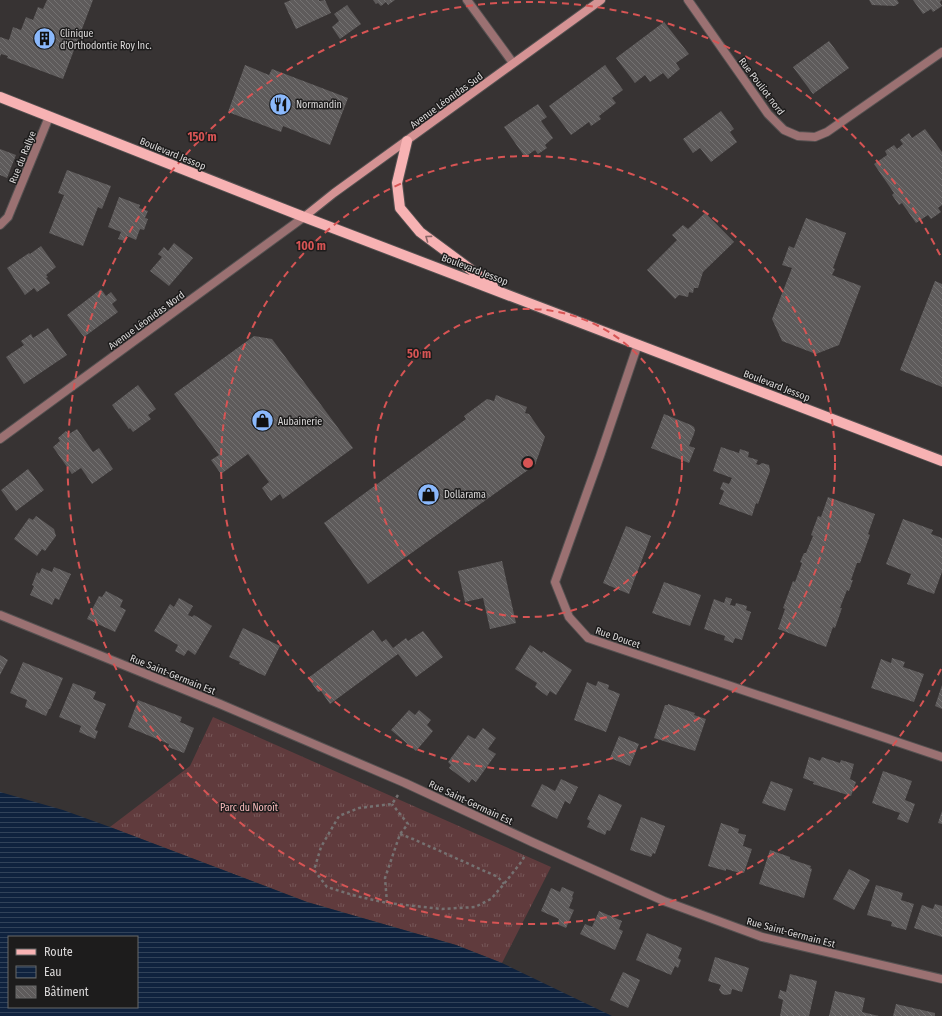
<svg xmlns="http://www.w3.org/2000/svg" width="942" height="1016" font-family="'Fira Sans Condensed',sans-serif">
  <defs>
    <pattern id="grass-tufts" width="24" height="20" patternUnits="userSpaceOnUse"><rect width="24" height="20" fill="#603b3d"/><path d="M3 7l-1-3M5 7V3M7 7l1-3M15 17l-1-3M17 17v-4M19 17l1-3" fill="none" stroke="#765758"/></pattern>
    <pattern id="water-rules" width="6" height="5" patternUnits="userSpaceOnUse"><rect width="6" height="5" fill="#0f223e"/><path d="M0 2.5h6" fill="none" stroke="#314259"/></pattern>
    <pattern id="building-back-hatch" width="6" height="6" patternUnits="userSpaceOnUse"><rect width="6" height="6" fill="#5e5b5b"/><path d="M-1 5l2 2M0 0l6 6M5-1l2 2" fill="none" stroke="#747272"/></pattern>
  </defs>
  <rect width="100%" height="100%" fill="#373333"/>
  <!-- grass -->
  <path fill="url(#grass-tufts)" d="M213,717L551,867L502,963L456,945L307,902L110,827L190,766Z"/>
  <!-- water -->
  <path fill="url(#water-rules)" fill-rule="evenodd" d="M0,792L63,810L110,827L307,902L456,945L502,963L612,1016H0ZM9,937H137V1007H9Z"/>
  <!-- building -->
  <path fill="url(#building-back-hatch)" d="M47,0H93L63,79L7,58L8,56L1,54L0,57V37L9,40L13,27L21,30L26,17L33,20L38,7L43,9Z
    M291,0H319V1L325,0L331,13L296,29L284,3Z
    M373,0H395L388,5L386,2L381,6L378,3L376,4Z
    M869,0H897L899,3L895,6L872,5Z
    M913,0H942L940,2L942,6L933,12L931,9L923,14Z
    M347,5L361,24L340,39L332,27L339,21L334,14Z
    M664,22L689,54L676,63L680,69L668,79L663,73L650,82L645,75L635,83L616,58Z
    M829,41L849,68L813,94L793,67Z
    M245,65L269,75L272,69L348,98L330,145L283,126L281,132L228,112Z
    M605,65L623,90L612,98L616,103L599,116L601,119L591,126L589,122L571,135L549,106Z
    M538,104L547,117L541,121L553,138L545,145L547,148L538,154L535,150L525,157L504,127Z
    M721,111L734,129L730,132L737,142L711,162L700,148L693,153L683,139Z
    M925,129L942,152V205L938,208L941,212L931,219L928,215L916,223L902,203L899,205L892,195L894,193L874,164L887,155L885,151L894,145L897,149L903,144L900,140L909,133L912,138Z
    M0,149L16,155L7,178L0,175Z
    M67,170L111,186L102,209L98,207L83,246L49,233L64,195L58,193Z
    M119,197L140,205L139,208L148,211L145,218L148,219L144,230L140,229L136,240L127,236L125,241L118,239L121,232L108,227Z
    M705,213L734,242L703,272L698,288H694L693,293L689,292L688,297L679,295L675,299L647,270L677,240L672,235L683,225L688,229Z
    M806,218L846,233L833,268L835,269L832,275L861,286L839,345L816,354L782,341L772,319L792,268L782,265L789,246L794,248Z
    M174,243L193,258L169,286L150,271L162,257L158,254L164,247L168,251Z
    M41,246L56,267L46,275L48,277L46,278L50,283L37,292L34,288L25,295L7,268L29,253L30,254Z
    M935,281L942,284V387L900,370Z
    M101,289L106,296L111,292L117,300L112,304L118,312L84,337L67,315Z
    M48,328L67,355L24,384L6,357L24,345L21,341L31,334L33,338Z
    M254,336L272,339L353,448L283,499L280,494L271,501L262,488L269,482L248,454L221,474L211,460L219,455L174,394Z
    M138,385L156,409L148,415L151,419L133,432L130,428L129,429L112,405Z
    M496,395L527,407L525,413L529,414L545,437L535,465L368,584L324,523L466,419L464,416L487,399L494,401Z
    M664,414L691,425L694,427L695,430L694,434L689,446L695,448L689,463L651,448Z
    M77,429L93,452L99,448L113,469L92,484L81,468L72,474L53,447L60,441L58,438L66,431L69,434Z
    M721,447L739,453L740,449L749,452L748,457L758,460L756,464L759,465L762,463L769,465L770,471L758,504L756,503L752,516L719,504L724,491L720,489L723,482L729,484L732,478L713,471Z
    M28,469L44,490L16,511L1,490Z
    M828,497L875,514L868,534L870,535L860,563H857L851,580H853L849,591L847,590L840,608H842L835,628L833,627L826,647L778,629L785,609L783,608L793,581L795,582L802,563L800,562L804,553H806L813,536L811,535L818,516L821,517Z
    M36,516L54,529L56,536L45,551L42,549L37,556L14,539L29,518L33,520Z
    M903,519L933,530L931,534L942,538V572L934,594L907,584L911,574L886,564Z
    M626,526L651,536L629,594L603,583Z
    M502,561L516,623L490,629L483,598L465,602L458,571Z
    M54,567L71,574L59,600L55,598L52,605L30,595L34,586L32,585L37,572L39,574L42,568L52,572Z
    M664,582L701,595L690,626L652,613Z
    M106,591L123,600L120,607L126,610L115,632L87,619L99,596L102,597Z
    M726,597L732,599L730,605L735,606L736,603L747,606L746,610L751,612L742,640L735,638L733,643L724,640L725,636L704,629L714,599L724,603Z
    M179,598L193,606L188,615L192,617L194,615L212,626L195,655L188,650L184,656L175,651L178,645L154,631L170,604L174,607Z
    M243,628L280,646L265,676L239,664L240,662L229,657Z
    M373,630L382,642L386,639L393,648L406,638L408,641L423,631L443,657L416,677L398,654L330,704L321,691L318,692L308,678Z
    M530,645L542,653L543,651L572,670L556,695L550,691L547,696L535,687L537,683L515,669Z
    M0,655L8,660L0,675Z
    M892,658L905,662L903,667L924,674L914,702L871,688L881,659L891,663Z
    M23,662L63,678L50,709H49L46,716L25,707L27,700L10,693Z
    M598,681L609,685L608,689L620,694L606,732L574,720L587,682L596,686Z
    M73,683L96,692L93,699L106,704L95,730L98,731L95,739L79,732L81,726L59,717Z
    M942,685V709L935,706Z
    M138,700L182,717L180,722L194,728L184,753L168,747L169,744L128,727Z
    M668,704L695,713L694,715L706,719L695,751L654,738L665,705H668Z
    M409,710L415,715L419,710L431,720L427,725L433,731L416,751L391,730Z
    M483,728L496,738L488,749L496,754L476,782L472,779L469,783L449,768L451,765L448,762L468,735L475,739Z
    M619,736L639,744L630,766L610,758Z
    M809,757L820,761L822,757L840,763L841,760L854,764L850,779L856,782L851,796L813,784L814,782L803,778Z
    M883,771L912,781L905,800L915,804L908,823L897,819L900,813L872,803Z
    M561,779L578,787L570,804L565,801L557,819L531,806L542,784L555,791Z
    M771,781L793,789L785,811L762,803Z
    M599,794L622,805L610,831L607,830L605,835L587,827L590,821L587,819Z
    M942,811V824L938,823Z
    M641,817L665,826L655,854L653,853L651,857L630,850Z
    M721,823L739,829L738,833L746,835L743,846L752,849L744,873L740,872V873L726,869V871L708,866Z
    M770,850L790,857V859L811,866L810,868L812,869L804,898L759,884Z
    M849,869L870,880L854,910L833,899Z
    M876,885L903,893L901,900L914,904L906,930L891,926L892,922L867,915Z
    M562,887L574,892L572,897L573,898L569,908L574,910L566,928L557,924L559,919L541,911L551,888L560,892Z
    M935,904L942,906V937L914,928L922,905L933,909Z
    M599,911L622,921L619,929L623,931L615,950L580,934L585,924L592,927Z
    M647,933L682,948L678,958L681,960L678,968L675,966L671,975L636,960Z
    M715,957L749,968L742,992L732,989L731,994L726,995L722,994L719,990L721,985L708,981Z
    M623,972L640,980L628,1008L610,1000Z
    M790,974L817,981L809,1016H780L783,1000L778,998L780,990L786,992Z
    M835,991L865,998L862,1012L879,1016H829Z
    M896,1004L935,1013V1016H893Z"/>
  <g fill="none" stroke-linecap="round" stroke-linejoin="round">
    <defs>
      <path id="street" d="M467,0L513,63
        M688,0L768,114L784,130L798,136L815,137L827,132L942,52
        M0,225L8,217L49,117
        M638,344L600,456L555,582L569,617L588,638L942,757
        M0,439L304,217
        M0,615L220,704L405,783L532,842L664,901L762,937L942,979"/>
      <path id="secondary" d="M304,217L334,193L601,0"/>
      <path id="primary" d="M0,97L304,217L942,461
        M407,141L397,183L400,208L420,232L493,286"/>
    </defs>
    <!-- street casing -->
    <use href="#street" stroke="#555151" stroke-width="10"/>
    <!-- secondary casing -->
    <use href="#secondary" stroke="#555151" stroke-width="10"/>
    <!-- primary casing -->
    <use href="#primary" stroke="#555151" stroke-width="12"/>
    <!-- path -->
    <path stroke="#757171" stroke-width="2.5" stroke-dasharray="3 3" stroke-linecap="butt" d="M398,795L392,804L359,808L339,816L321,847L314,870L327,887L356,896L387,903L442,909L475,907L491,899L504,884L522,861L525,855
      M400,834L413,839L498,877L504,884
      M387,903L385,878L400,834L408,824L392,804"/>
    <!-- street -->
    <use href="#street" stroke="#9b7172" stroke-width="8"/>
    <!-- secondary -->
    <use href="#secondary" stroke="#d59394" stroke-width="8"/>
    <!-- primary -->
    <use href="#primary" stroke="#f7b2b3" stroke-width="10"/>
  </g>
  <!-- one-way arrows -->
  <defs><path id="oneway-chevron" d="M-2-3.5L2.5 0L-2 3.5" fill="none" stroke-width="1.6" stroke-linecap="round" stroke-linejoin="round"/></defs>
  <use stroke="#8a6768" href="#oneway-chevron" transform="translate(428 238) rotate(-144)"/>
  <!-- distance rings -->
  <g fill="none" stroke="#d75454" stroke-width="2" stroke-dasharray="7 5">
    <circle cx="528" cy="463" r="154"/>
    <circle cx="528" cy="463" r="307"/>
    <path d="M941 669A461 461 0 1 1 941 257"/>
  </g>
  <!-- icons -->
  <defs>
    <symbol id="building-disc" viewBox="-11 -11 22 22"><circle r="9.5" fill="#8bb9fc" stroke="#1d1c1c"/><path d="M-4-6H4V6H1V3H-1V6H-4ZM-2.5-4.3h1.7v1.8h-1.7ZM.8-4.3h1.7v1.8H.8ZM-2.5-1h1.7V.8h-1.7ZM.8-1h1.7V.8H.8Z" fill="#111"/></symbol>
    <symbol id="restaurant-disc" viewBox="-11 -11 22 22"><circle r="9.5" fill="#8bb9fc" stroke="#1d1c1c"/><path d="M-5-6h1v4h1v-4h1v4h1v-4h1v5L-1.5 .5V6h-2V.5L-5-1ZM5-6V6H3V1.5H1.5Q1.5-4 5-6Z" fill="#111"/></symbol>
    <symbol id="shop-disc" viewBox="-11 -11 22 22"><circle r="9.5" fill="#8bb9fc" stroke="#1d1c1c"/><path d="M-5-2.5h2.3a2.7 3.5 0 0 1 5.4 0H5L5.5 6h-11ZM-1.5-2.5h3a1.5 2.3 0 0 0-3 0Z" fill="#111"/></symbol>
  </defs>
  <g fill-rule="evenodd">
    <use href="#building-disc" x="32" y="26" width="25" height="25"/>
    <use href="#restaurant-disc" x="268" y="92" width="25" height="25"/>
    <use href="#shop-disc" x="250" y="408" width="25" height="25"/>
    <use href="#shop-disc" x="416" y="482" width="25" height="25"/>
  </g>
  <g text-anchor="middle" stroke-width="3" stroke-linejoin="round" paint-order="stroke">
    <!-- poi labels -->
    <g font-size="10" fill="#dbd9d9" stroke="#1d1c1c" text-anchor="start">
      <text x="60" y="37">Clinique<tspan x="60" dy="12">d'Orthodontie Roy Inc.</tspan></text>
      <text x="296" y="108">Normandin</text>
      <text x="278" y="425">Aubainerie</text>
      <text x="444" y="498">Dollarama</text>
    </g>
    <!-- street labels -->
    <g font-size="10" fill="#dbd9d9" stroke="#1d1c1c">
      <text transform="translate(762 86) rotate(53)" y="4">Rue Pouliot nord</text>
      <text transform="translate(446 100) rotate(-36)" y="4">Avenue Léonidas Sud</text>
      <text transform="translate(173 153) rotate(22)" y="4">Boulevard Jessop</text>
      <text transform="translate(22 157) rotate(-68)" y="4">Rue du Rallye</text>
      <text transform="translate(475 269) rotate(21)" y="4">Boulevard Jessop</text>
      <text transform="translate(146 320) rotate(-36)" y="4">Avenue Léonidas Nord</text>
      <text transform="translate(777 385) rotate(21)" y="4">Boulevard Jessop</text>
      <text transform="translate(618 637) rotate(19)" y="4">Rue Doucet</text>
      <text transform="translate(173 674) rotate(22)" y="4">Rue Saint-Germain Est</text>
      <text transform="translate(471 802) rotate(25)" y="4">Rue Saint-Germain Est</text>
      <text transform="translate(791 932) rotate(15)" y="4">Rue Saint-Germain Est</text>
    </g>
    <!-- park labels -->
    <g font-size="10" fill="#f7babb" stroke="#1d1c1c">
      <text x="249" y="811">Parc du Noroît</text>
    </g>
  </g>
  <circle cx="528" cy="463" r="6" fill="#d75454" stroke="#1d1c1c" stroke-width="2"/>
  <g font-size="12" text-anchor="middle" font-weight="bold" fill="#d75454" stroke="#1d1c1c" stroke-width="3" stroke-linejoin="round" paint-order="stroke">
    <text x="202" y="141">150 m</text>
    <text x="311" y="250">100 m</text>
    <text x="419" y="358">50 m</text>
  </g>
  <!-- legend -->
  <rect x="8" y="936" width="130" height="72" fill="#1d1c1c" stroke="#696868"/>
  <rect x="16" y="949" width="20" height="6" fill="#f7b2b3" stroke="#696868"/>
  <text x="44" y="956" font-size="12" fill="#dbd9d9">Route</text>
  <rect x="16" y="966" width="20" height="12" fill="url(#water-rules)" stroke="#696868"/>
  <text x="44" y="976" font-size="12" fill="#dbd9d9">Eau</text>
  <rect x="16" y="986" width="20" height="12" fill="url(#building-back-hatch)" stroke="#696868"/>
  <text x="44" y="996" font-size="12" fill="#dbd9d9">Bâtiment</text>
</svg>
